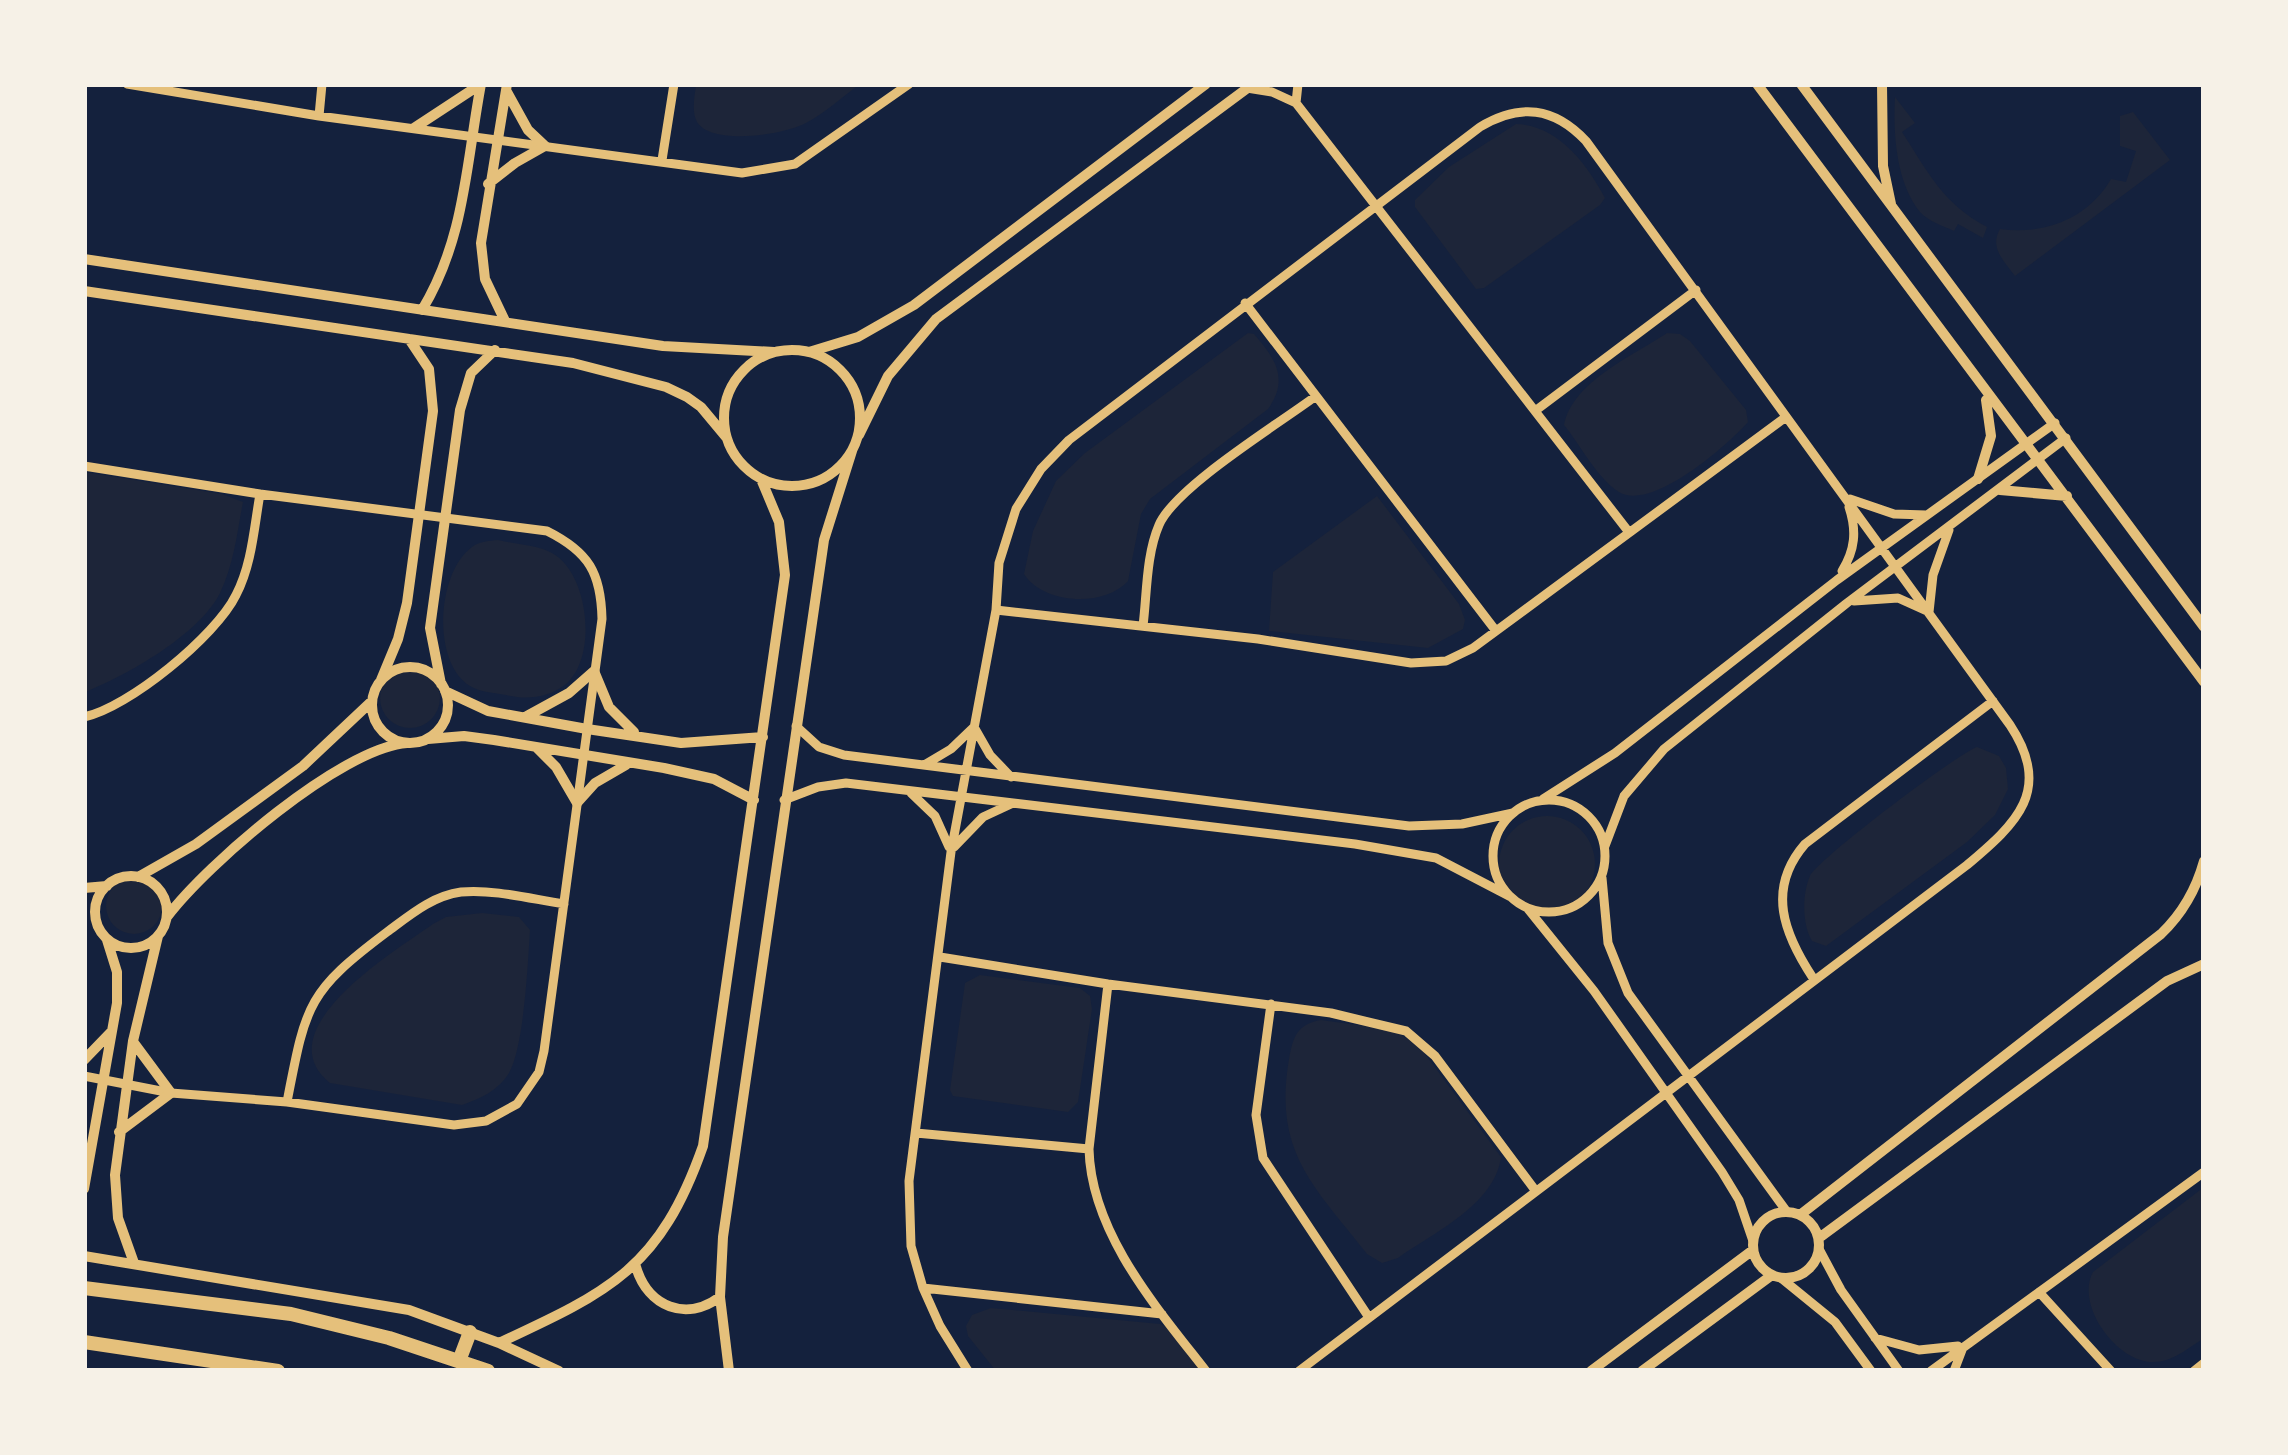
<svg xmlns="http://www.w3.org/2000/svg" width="2288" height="1455" font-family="Mulish,sans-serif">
  <rect width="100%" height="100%" fill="#14213d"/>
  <!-- green -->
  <path fill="#1d2539" d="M696,84H860C842,97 825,113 806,123C784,135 712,146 697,122C691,111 695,95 696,84Z
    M1895,97L1915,123L1902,132C1928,172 1943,204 1987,227L1983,238L1958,224L1954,231C1943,226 1928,221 1920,212C1896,182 1893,134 1895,97Z
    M2133,112L2170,160L2015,276C2004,261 1989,248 2000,229C2044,235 2088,219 2111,179L2126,182L2136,151L2120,146V116Z
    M1516,124C1558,125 1587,164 1605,198L1600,205L1484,288L1476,289L1415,207V200L1449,167Z
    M1248,333L1254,334C1276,359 1289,380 1268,409L1150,499L1141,514L1128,581C1105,607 1044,605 1024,574L1033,531L1056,481L1085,453Z
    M1667,333L1680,334L1690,341L1746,410L1748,422C1727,446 1651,512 1619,492C1597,478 1581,446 1564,425C1573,381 1633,356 1667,333Z
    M84,472L222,494L243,502C237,533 234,564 220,593C200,634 126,676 85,692Z
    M1377,496L1459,604L1465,620L1463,629L1428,648L1269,631L1273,572Z
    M498,540C514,544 537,545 552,553C589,573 598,657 566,684C549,698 526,700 506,695C494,693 480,692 470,686C431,662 437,572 472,547C480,541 489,541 498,540Z
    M380 698a30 30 0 1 1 60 0a30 30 0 1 1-60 0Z
    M1977,747L1999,756L2006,768L2008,789L1995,815L1967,842L1826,946L1812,941C1802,924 1802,894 1810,876C1818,859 1957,754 1977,747Z
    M1499 864a48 48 0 1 1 96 0a48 48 0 1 1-96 0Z
    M106 906a28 28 0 1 1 56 0a28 28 0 1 1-56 0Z
    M482,913L519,917L530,930C528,963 524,1047 509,1073C499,1090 480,1099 462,1105L330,1083C264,1030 395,951 433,924L446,917Z
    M980,975L1080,988L1090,996L1092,1009L1078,1102L1068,1112L953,1096L950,1090L965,983Z
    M1321,1020L1393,1030L1420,1047L1501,1157C1495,1204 1435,1232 1398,1258L1382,1263L1367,1254C1314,1186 1273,1153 1289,1059C1293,1037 1297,1024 1321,1020Z
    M2204,1187V1338C2188,1348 2173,1362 2153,1362C2116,1362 2075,1304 2093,1272Z
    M991,1308L1160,1324L1171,1329L1203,1371H996L968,1336L966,1326L972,1315Z"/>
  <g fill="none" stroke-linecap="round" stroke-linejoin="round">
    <!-- minor -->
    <path stroke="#e5c07b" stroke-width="9" d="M127,84L319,116L742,173L795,164L909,84
      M1247,88L1272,92L1296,103L1628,531
      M1296,103L1298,84
      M319,116L322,84
      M662,160L674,84
      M1245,303L1496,631
      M1535,411L1696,290
      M84,466L260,494L547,531C589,552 601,573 602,619L544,1051L539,1072L517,1104L486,1121L454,1125L287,1102L171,1093L84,1076
      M1850,499L1894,514L1926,515
      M1842,571C1855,550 1857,531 1849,507
      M1854,601L1898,598L1929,612L1933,575L1949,530
      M996,610L1258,639L1411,663L1446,661L1473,648L1786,417
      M1143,626C1147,594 1146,555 1159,525C1175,487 1280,423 1316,396
      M84,717C128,708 216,636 236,595C252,564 254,528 260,494
      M796,726L819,747L844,755L1409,826L1462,824L1513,813
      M924,765L951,749L974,727L990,755L1011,777
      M911,793L935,816L949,847
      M1543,799L1615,753L1837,580L2055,423
      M1493 856a56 56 0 1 1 112 0a56 56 0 1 1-112 0Z
      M784,800L818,787L846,783L1355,844L1436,858L1509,896
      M1605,846L1624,796L1664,749L1847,603L2066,438
      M954,847L983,817L1011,804
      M1602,878L1608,943L1628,993L1787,1212
      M1528,909L1594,991L1722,1172L1739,1200L1753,1241
      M940,957L1108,984L1331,1013L1406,1031L1435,1056L1535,1190
      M1813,978C1784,934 1766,889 1805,844L1993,701
      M1108,984L1089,1149C1091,1233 1157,1308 1206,1371
      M1271,1004L1256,1115L1263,1158L1368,1316
      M287,1102C306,1004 307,992 387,932C410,915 432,896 461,892C494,889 531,899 564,904
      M916,1133L1089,1149
      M1819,1249L1841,1290L1899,1371
      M1781,1278L1835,1322L1871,1371
      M923,1288L1162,1314
      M2039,1292L2111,1371
      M1875,1338L1919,1350L1958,1346
      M968,1371L940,1326L923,1288L911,1246L909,1181L951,852L996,610L999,563L1016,509L1041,469L1069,440L1480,127C1520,103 1554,107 1586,141L2010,725C2053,790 2017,823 1967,865L1299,1371
      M1931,1371L2204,1172
      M1954,1371L1962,1350
      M2194,1371L2204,1363"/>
    <!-- tertiary -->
    <path stroke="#e5c07b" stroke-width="10" d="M1757,84L2204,682
      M1801,84L2204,627
      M1882,84L1883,166L1891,204
      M414,128L481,84
      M488,184L515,163L545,146L528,130L507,92
      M84,259L663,346L774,352
      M84,291L573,363L666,387L687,397L701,407L726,437
      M422,310C465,239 466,164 481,84
      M505,321L485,279L481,243L507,84
      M724 418a68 68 0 1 1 136 0a68 68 0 1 1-136 0Z
      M809,352L858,337L914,305L1206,84
      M859,435L888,376L936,319L1253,84
      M1978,479L1991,436L1986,400
      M2000,490L2067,496
      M372 705a38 38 0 1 1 76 0a38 38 0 1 1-76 0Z
      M381,680L398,639L407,603L433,411L429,369L409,339
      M441,684L430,628L460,410L471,373L495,350
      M445,691L488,711L587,729L681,743L763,737
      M527,716L569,693L594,671L609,707L634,732
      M428,739L464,736L494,740L664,768L714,779L754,800
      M537,748L556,767L577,803L595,783L626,765
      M95 912a36 36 0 1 1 72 0a36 36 0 1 1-72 0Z
      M138,877L196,844L303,766L372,701
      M84,888L107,886
      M167,917C207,864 341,748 407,743
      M84,1060L112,1031
      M119,1132L171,1093L134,1043
      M84,1189L117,1003V972L107,940
      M1753 1245a33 33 0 1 1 66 0a33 33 0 1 1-66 0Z
      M1800,1215L2161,934C2183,913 2196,890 2204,861
      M1819,1238L2167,981L2204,964
      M84,1256L409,1310L499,1343L559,1371
      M134,1263L118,1218L115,1175L133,1041L158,936
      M636,1267C648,1307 686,1322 720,1297
      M499,1343C611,1291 660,1268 703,1146L785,575L779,522L761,479
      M729,1371L720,1297L723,1237L824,540L852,451
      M1591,1371L1753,1250
      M1642,1371L1772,1275"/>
    <!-- primary -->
    <path stroke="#e5c07b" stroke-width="14" d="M84,1288L291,1314L389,1338L488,1371
      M84,1342L278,1371
      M459,1361L470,1332"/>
  </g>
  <!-- border -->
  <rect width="2288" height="1455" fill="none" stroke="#f6f1e7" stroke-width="174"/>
</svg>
